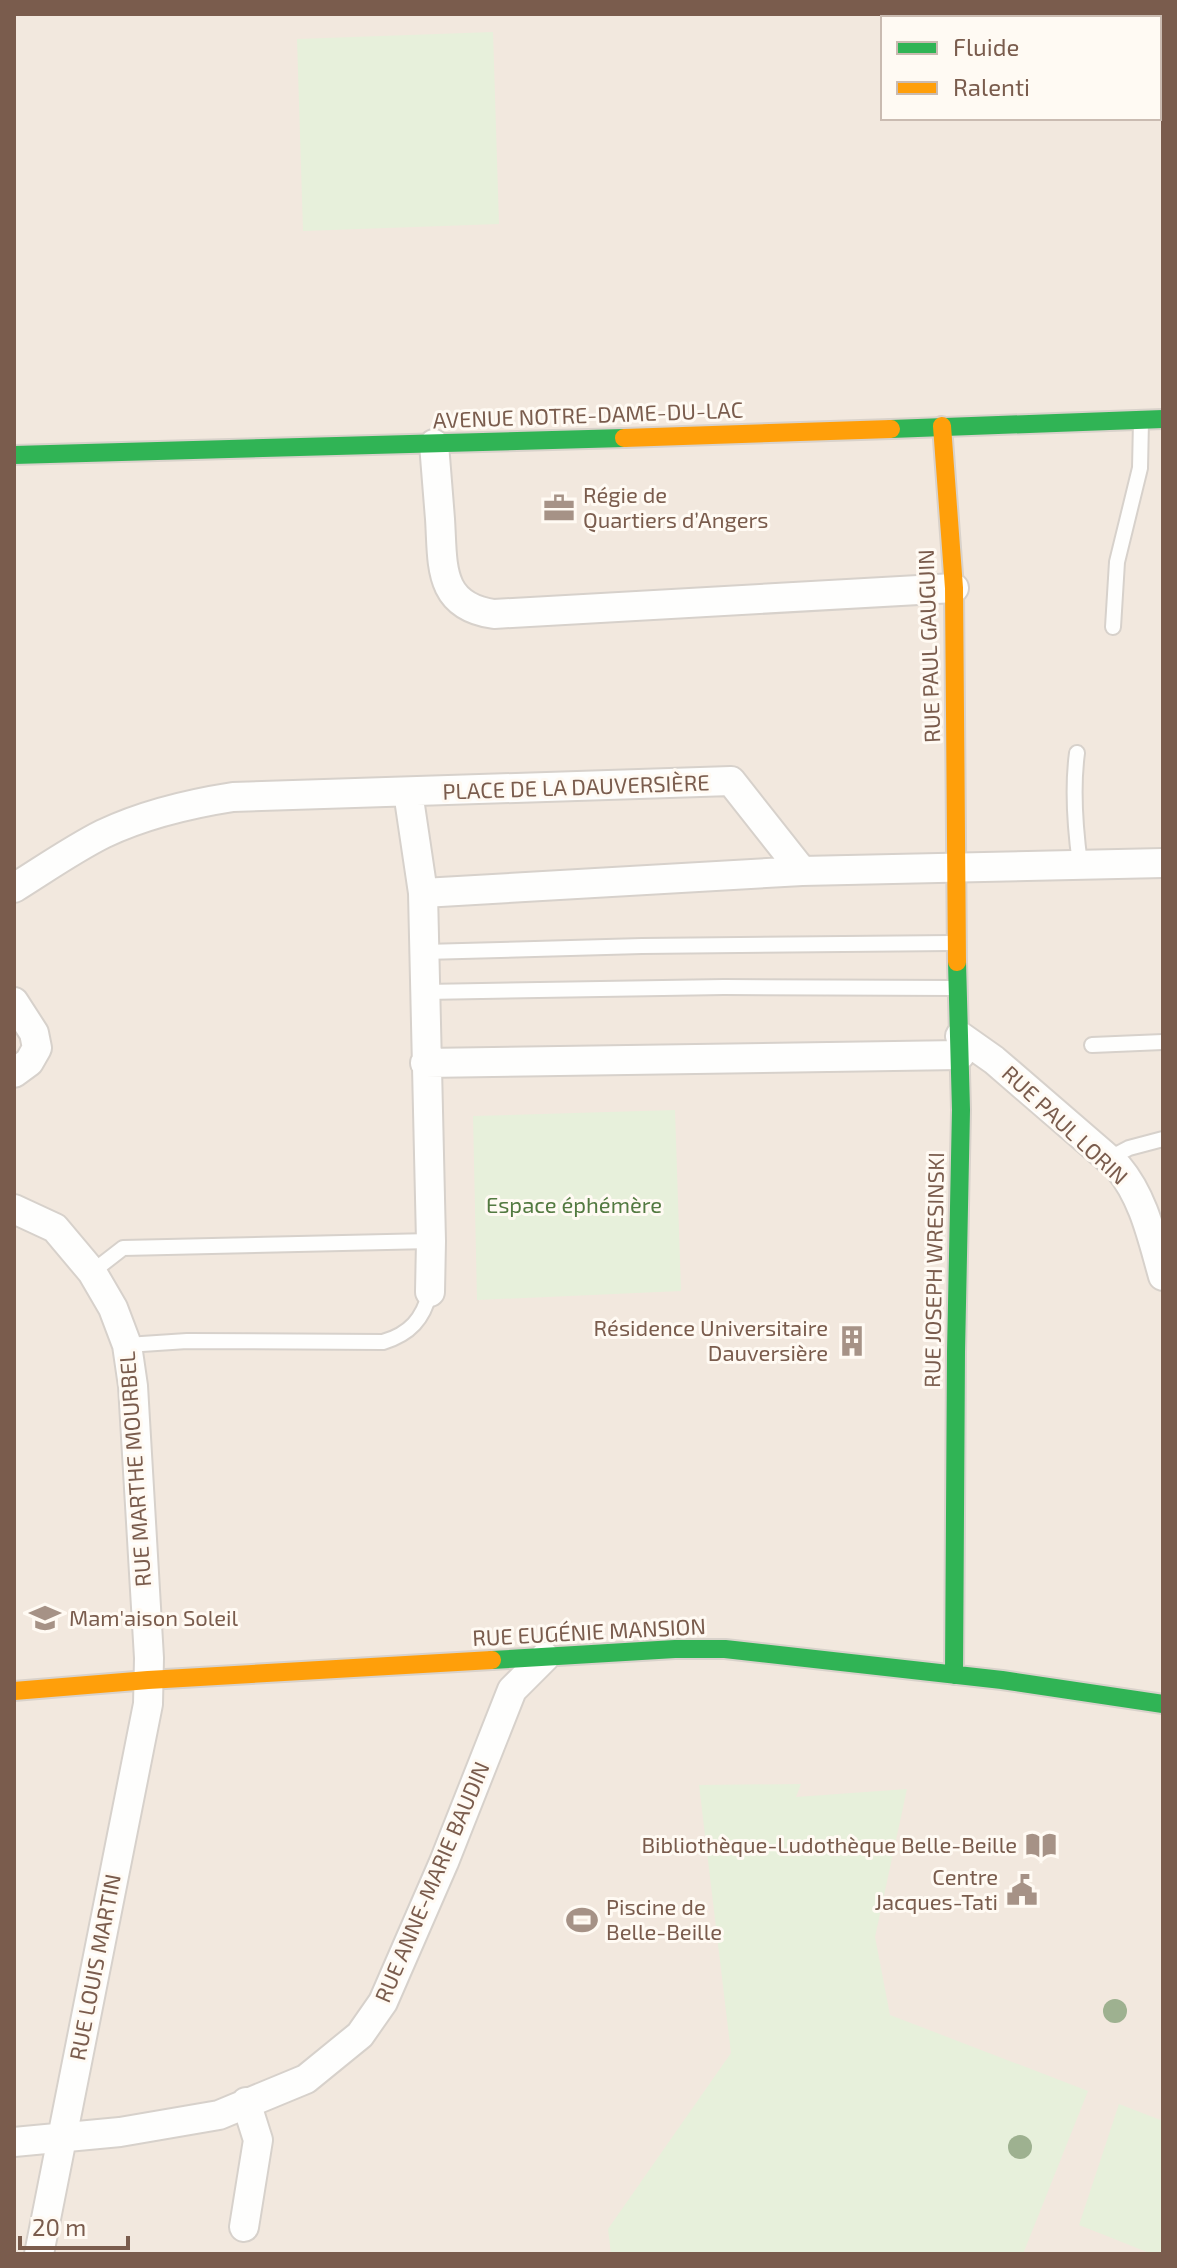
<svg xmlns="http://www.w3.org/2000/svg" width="1177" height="2268" font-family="'Exo 2',sans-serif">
  <rect width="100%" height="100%" fill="#f9f5f0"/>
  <!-- residential -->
  <path fill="#f2e8de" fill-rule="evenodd" d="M14,14H1163V2254H14ZM883,18H1159V118H883Z"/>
  <!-- green -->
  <path fill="#e7f0db" d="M493,32L499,224L303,231L297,39Z
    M675,1110L681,1291L477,1300L473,1116Z
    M801,1784L796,1797L907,1789L875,1937L890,2015L1088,2091L1023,2254H611L608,2229L731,2053L699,1785Z
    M1119,2104L1163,2121V2254H1152L1079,2225Z"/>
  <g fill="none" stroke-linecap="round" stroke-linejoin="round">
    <defs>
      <path id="lane" d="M1113,627L1117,562L1140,468L1141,421
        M1077,753C1072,790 1075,827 1080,864
        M424,952L642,946L952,943
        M425,992L724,987L956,988
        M1092,1045L1163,1042
        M1108,1159L1129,1148L1163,1139
        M92,1272L123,1248L431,1241
        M127,1345L187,1341L383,1342C410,1334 423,1319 430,1292"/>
      <path id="street" d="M434,444C436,469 438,494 440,519C443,564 437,606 494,614L954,588
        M408,792L423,893
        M14,888C43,870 73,849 103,834C145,814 188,804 233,797L731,781L802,871
        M14,1002L34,1033L37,1048L29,1062L14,1073
        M960,1036L994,1060L1118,1167C1144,1198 1152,1238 1163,1276
        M425,1063L960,1055
        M14,1209L55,1228L92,1272L113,1308L127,1345L133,1386L149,1658L148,1704L39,2254
        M430,1292L431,1241L423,893L802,871L1163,863
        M14,2142L120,2132L219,2115L306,2079L360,2035L383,2002L444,1862L512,1690L545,1657
        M244,2227L258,2140L246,2102"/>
      <path id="fast" d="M891,429L1163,419
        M14,455L624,438
        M492,1660L675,1649H725L1002,1680L1163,1704
        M954,1675L956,1352L961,1110L957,962"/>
      <path id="slow" d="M942,426L954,588L957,962
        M624,438L891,429
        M14,1691L148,1680L492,1660"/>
    </defs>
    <!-- lane casing -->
    <use href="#lane" stroke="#d7d1cb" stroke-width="18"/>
    <!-- street casing -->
    <use href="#street" stroke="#d7d1cb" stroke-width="32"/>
    <!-- fast casing -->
    <use href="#fast" stroke="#d9d2cb" stroke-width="22"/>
    <!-- slow casing -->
    <use href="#slow" stroke="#d9d2cb" stroke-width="22"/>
    <!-- lane -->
    <use href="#lane" stroke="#fefefd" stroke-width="14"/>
    <!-- street -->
    <use href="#street" stroke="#fefefd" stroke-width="28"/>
    <!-- fast -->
    <use href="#fast" stroke="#30b455" stroke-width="18"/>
    <!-- slow -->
    <use href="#slow" stroke="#ff9f0a" stroke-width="18"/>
  </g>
  <!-- trees -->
  <g fill="#9eb190">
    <circle cx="1115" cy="2011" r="12"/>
    <circle cx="1020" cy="2147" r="12"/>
  </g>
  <!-- icons -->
  <defs>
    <symbol id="office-bare" viewBox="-9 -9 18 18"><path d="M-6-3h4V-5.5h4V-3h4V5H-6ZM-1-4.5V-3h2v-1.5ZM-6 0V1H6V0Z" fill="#a69286" stroke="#fffaf3" stroke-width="2.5" paint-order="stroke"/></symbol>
    <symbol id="building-bare" viewBox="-9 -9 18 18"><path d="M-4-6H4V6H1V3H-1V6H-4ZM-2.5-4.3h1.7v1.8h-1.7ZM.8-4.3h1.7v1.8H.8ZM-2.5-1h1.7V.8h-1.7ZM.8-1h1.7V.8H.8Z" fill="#a69286" stroke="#fffaf3" stroke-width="2.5" paint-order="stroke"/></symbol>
    <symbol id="school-bare" viewBox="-9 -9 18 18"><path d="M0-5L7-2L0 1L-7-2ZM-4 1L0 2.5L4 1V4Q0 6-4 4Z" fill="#a69286" stroke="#fffaf3" stroke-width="2.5" paint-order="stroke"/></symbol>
    <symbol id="library-bare" viewBox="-9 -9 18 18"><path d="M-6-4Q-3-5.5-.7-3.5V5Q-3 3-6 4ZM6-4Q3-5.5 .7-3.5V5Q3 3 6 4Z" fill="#a69286" stroke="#fffaf3" stroke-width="2.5" paint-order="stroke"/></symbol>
    <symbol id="civic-bare" viewBox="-9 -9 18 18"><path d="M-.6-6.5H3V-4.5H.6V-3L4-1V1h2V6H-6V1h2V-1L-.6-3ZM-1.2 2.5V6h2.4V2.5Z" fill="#a69286" stroke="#fffaf3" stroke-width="2.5" paint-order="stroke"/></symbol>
    <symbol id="stadium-bare" viewBox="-9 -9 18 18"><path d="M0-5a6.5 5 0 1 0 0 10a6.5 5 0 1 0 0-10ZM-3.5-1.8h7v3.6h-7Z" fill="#a69286" stroke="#fffaf3" stroke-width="2.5" paint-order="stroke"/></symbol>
  </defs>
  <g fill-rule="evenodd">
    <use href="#office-bare" x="537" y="486" width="44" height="44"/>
    <use href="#building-bare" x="830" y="1319" width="44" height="44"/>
    <use href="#school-bare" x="23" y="1596" width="44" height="44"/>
    <use href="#library-bare" x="1019" y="1823" width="44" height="44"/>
    <use href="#civic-bare" x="1000" y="1868" width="44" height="44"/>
    <use href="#stadium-bare" x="560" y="1898" width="44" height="44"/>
  </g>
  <g text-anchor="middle" stroke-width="6" stroke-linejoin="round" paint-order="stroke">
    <!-- street labels -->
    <g font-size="22" fill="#7a5c4d" stroke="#fffaf3">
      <text transform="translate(588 415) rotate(-2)" y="8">AVENUE NOTRE-DAME-DU-LAC</text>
      <text transform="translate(929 646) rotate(-92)" y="8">RUE PAUL GAUGUIN</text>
      <text transform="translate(576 787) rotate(-2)" y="8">PLACE DE LA DAUVERSIÈRE</text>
      <text transform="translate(1065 1125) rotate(43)" y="8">RUE PAUL LORIN</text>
      <text transform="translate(934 1270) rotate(-89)" y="8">RUE JOSEPH WRESINSKI</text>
      <text transform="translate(135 1469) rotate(-94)" y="8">RUE MARTHE MOURBEL</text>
      <text transform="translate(589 1632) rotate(-3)" y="8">RUE EUGÉNIE MANSION</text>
      <text transform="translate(432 1882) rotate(-67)" y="8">RUE ANNE-MARIE BAUDIN</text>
      <text transform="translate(95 1967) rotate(-79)" y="8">RUE LOUIS MARTIN</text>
    </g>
    <!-- poi labels -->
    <g font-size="22" fill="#7a5c4d" stroke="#fffaf3" text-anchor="start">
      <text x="583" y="503">Régie de<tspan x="583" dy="25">Quartiers d’Angers</tspan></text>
      <text x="828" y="1336" text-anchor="end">Résidence Universitaire<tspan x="828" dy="25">Dauversière</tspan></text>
      <text x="69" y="1626">Mam'aison Soleil</text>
      <text x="1017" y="1853" text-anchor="end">Bibliothèque-Ludothèque Belle-Beille</text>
      <text x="998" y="1885" text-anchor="end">Centre<tspan x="998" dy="25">Jacques-Tati</tspan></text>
      <text x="606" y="1915">Piscine de<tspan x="606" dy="25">Belle-Beille</tspan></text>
    </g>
    <!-- park labels -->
    <g font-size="22" fill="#537a41" stroke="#fffaf3">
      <text x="574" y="1213">Espace éphémère</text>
    </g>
  </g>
  <!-- border -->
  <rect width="1177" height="2268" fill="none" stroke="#7a5c4d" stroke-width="32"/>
  <!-- legend -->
  <rect x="881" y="16" width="280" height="104" fill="#fffaf3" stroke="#cabbb1" stroke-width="2"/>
  <rect x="897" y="42" width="40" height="12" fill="#30b455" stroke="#cabbb1" stroke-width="2"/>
  <text x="953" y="56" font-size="24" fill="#7a5c4d">Fluide</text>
  <rect x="897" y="82" width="40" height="12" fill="#ff9f0a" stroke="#cabbb1" stroke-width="2"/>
  <text x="953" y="96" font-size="24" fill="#7a5c4d">Ralenti</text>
  <!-- scale -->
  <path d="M20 2236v12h108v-12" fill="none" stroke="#7a5c4d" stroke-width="4"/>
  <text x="32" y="2236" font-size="24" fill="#7a5c4d" stroke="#fffaf3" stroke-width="6" paint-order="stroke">20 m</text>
</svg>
